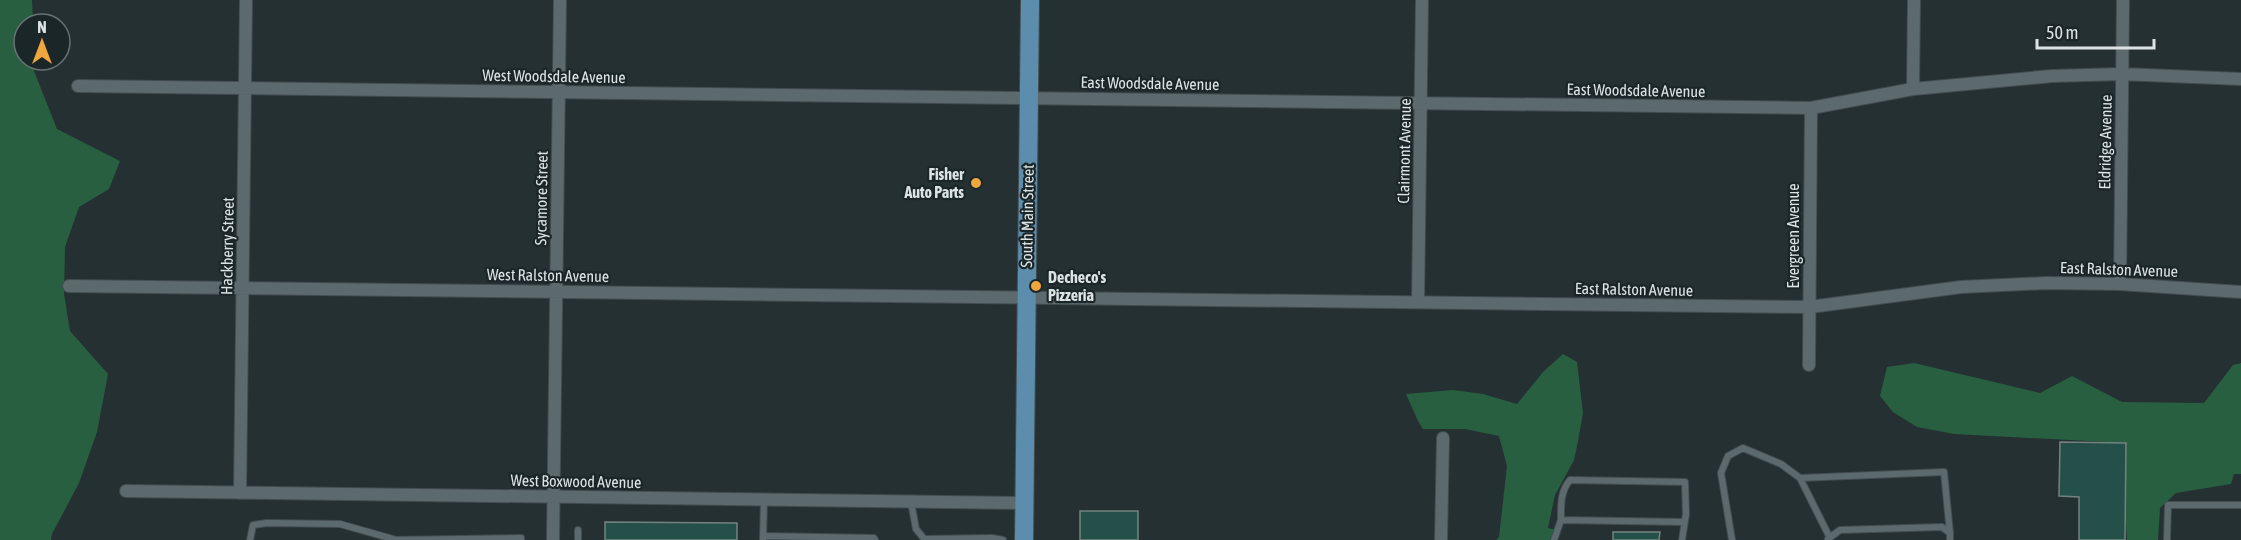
<svg xmlns="http://www.w3.org/2000/svg" width="2241" height="540" font-family="'Asap Condensed',sans-serif">
  <rect width="100%" height="100%" fill="#253033"/>
  <!-- green -->
  <path fill="#295f41" d="M0,0H32L33,24H24V60H33L34,71L57,129L120,161L109,189L79,207L65,247L64,294L70,331L108,374L97,432L79,483L52,534L51,540H0Z
    M1563,354L1577,362L1583,413L1578,441L1574,460L1555,495L1548,528L1556,530L1554,540H1496L1499,537L1507,466L1499,436L1465,429H1423L1418,421L1406,394L1453,390L1483,394L1517,404L1543,372Z
    M1914,363L2040,393L2072,376L2122,402L2204,403L2233,365L2241,363V474H2234L2231,484L2176,493L2160,508L2158,540H2127L2125,508L2126,443L1954,434L1917,427L1893,412L1880,396L1887,367Z"/>
  <!-- building -->
  <path fill="#25504a" stroke="#74827f" stroke-width="1.5" d="M2060,442L2126,443L2125,540H2079V497L2059,496Z
    M1080,511H1138V540H1080Z
    M605,522L737,523V540H605Z
    M1613,532H1660L1659,540H1613Z"/>
  <g fill="none" stroke-linecap="round" stroke-linejoin="round">
    <defs>
      <path id="lane" d="M1800,478L1944,472L1950,533
        M911,502L916,529L925,540
        M578,530V540
        M763,536L874,538L875,540
        M763,539L764,500
        M925,539L992,538L1003,540
        M1828,539L1840,530L1942,527L1950,533V540
        M250,540L253,525L267,523L340,524L393,539
        M393,540L521,538V540
        M1554,540L1561,520
        M1682,540L1686,514L1685,482L1570,480C1560,492 1561,505 1561,520L1683,522
        M1732,540L1721,473L1728,456L1743,448L1781,464L1800,478L1829,536
        M2167,540L2168,505H2241"/>
      <path id="street" d="M78,86L1811,108L1913,89L2052,76L2122,74L2241,79
        M1913,89L1914,0
        M2120,284L2123,0
        M69,286L1713,306L1810,307L1961,287L2047,283L2120,284L2241,292
        M1418,302L1422,0
        M1809,365L1811,108
        M126,491L1025,503
        M240,493L246,0
        M553,540L560,0
        M1441,540L1443,438"/>
      <path id="primary" d="M1024,540L1030,0"/>
    </defs>
    <!-- lane casing -->
    <use href="#lane" stroke="#434d50" stroke-width="8"/>
    <!-- street casing -->
    <use href="#street" stroke="#434d50" stroke-width="14"/>
    <!-- primary casing -->
    <use href="#primary" stroke="#434d50" stroke-width="20"/>
    <!-- lane -->
    <use href="#lane" stroke="#5d6a6d" stroke-width="6"/>
    <!-- street -->
    <use href="#street" stroke="#5d6a6d" stroke-width="12"/>
    <!-- primary -->
    <use href="#primary" stroke="#5d8dad" stroke-width="18"/>
  </g>
  <!-- markers -->
  <g fill="#efa73d" stroke="#1b2629" stroke-width="2">
    <circle cx="976" cy="183" r="6"/>
    <circle cx="1036" cy="286" r="6"/>
  </g>
  <g text-anchor="middle" stroke-width="4.5" stroke-linejoin="round" paint-order="stroke">
    <!-- street labels -->
    <g font-size="16" fill="#dce3e5" stroke="#1b2629">
      <text transform="translate(554 76) rotate(1)" y="6">West Woodsdale Avenue</text>
      <text transform="translate(1150 83) rotate(1)" y="6">East Woodsdale Avenue</text>
      <text transform="translate(1636 90) rotate(1)" y="6">East Woodsdale Avenue</text>
      <text transform="translate(2105 142) rotate(-89)" y="6">Eldridge Avenue</text>
      <text transform="translate(1404 151) rotate(-89)" y="6">Clairmont Avenue</text>
      <text transform="translate(541 198) rotate(-89)" y="6">Sycamore Street</text>
      <text transform="translate(1027 216) rotate(-89)" y="6">South Main Street</text>
      <text transform="translate(1793 236) rotate(-90)" y="6">Evergreen Avenue</text>
      <text transform="translate(227 246) rotate(-89)" y="6">Hackberry Street</text>
      <text transform="translate(2119 269) rotate(2)" y="6">East Ralston Avenue</text>
      <text transform="translate(548 275) rotate(1)" y="6">West Ralston Avenue</text>
      <text transform="translate(1634 289) rotate(1)" y="6">East Ralston Avenue</text>
      <text transform="translate(576 481) rotate(1)" y="6">West Boxwood Avenue</text>
    </g>
    <!-- poi labels -->
    <g font-size="16" font-weight="bold" fill="#dce3e5" stroke="#1b2629" text-anchor="end">
      <text x="964" y="180">Fisher<tspan x="964" dy="18">Auto Parts</tspan></text>
      <text x="1048" y="283" text-anchor="start">Decheco's<tspan x="1048" dy="18">Pizzeria</tspan></text>
    </g>
  </g>
  <!-- north arrow -->
  <g transform="translate(42 42)"><circle r="28" fill="#1b2629" stroke="#687274" stroke-width="1.5"/>
  <path d="M0-4.5L10 22L0 15L-10 22Z" fill="#efa73d"/>
  <text y="-9" font-size="16" font-weight="bold" text-anchor="middle" fill="#dce3e5">N</text>
  </g>
  <!-- scale -->
  <path d="M2037 39v9h117v-9" fill="none" stroke="#dce3e5" stroke-width="3"/>
  <text x="2046" y="39" font-size="18" fill="#dce3e5" stroke="#1b2629" stroke-width="4.5" paint-order="stroke">50 m</text>
</svg>
